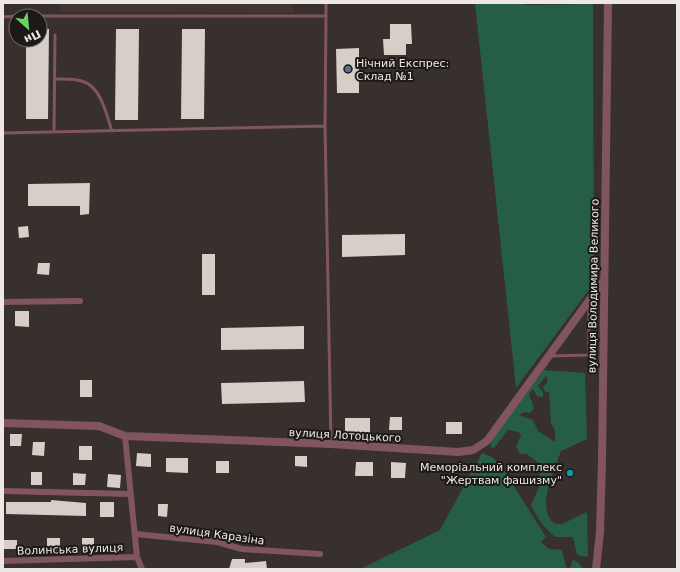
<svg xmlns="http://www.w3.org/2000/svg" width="680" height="572" font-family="'DejaVu Sans',sans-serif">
  <rect width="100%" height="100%" fill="#37302c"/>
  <!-- built -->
  <path fill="#44362f" d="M60,3H293V13L60,12Z"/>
  <!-- green -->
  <path fill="#265e45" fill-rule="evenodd" d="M475,3H525L526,5L593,4L594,283L516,388Z
    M544,370L585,373L587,439L561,451C554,471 535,509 555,524H562L587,512L588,557L577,555L573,537H555C544,527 537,519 531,505L539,487L540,464L527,454H520L516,446L521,436L519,432L508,430L494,448L490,447L492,440ZM546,376L548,381L543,387L545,392H549L551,423L555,430V442L538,431L533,420L519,415L524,412L530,413L534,408L529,394L533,389L537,396L543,397V392L538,386Z
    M482,453L492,457L502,467L546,537L541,542L549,549L562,550L566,567L570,568L573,560L579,563L583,569H360L440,530Z"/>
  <!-- building -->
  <path fill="#d7cec8" d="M390,24H411L412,44H406V55H384L383,39H390Z
    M40,29H49L48,119H26V40H40Z
    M116,29H139L138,120H115Z
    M182,29H205L204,119H181Z
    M359,48V93H337L336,49Z
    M90,183L89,214L80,215V206H28V184Z
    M28,226L29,237L19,238L18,227Z
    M405,234V255L342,257V235Z
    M202,254H215V295H202Z
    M38,263H50L49,275L37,274Z
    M15,311H29V327L15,326Z
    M304,326V349L221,350V328Z
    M80,380H92V397H80Z
    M304,381L305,402L222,404L221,383Z
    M390,417H402V430H389Z
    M345,418H370V433H345Z
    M446,422H462V434H446Z
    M10,434H22L21,446H10Z
    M33,442H45L44,456L32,455Z
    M79,446H92V460H79Z
    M137,453L151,454V467L136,466Z
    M295,456H307V467L295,466Z
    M166,458H188V473L166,472Z
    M216,461H229V473H216Z
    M356,462H373V476H355Z
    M391,462L406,463L405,478H391Z
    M31,472H42V485H31Z
    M73,473L86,474L85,485H73Z
    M108,474L121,475L120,488L107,487Z
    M51,500L86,503V516L6,514V502H51Z
    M100,502H114V517H100Z
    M158,504H168L167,517L158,516Z
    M47,538H60V552H47Z
    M82,538H94V551H82Z
    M3,540H17V549H3Z
    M232,559H245V563L266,561L267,569H229Z"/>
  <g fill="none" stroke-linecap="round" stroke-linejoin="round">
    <!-- service -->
    <path stroke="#81555f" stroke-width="3" d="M40,16H326V3
      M326,16L325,126L331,444
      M3,17L16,16
      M55,79C65,79 83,78 91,86C103,96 107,117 112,131
      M54,132L55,35
      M3,133L325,126
      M550,356L589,355V305"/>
    <!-- minor -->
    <path stroke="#81555f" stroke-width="6" d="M3,302L80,301
      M125,436L137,557L142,569
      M3,491L131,494
      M135,534L217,542L242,549L320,554
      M3,561L137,557"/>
    <!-- tertiary -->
    <path stroke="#81555f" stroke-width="8" d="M3,423L99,426L125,436L331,444L458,452L473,450L487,441L604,280
      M596,569L600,532L602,460L608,3"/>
  </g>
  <!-- markers -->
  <circle fill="#5c6f8a" stroke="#1c1917" stroke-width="1.5" cx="348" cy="69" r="4"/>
  <circle fill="#0f9aa8" stroke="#1c1917" stroke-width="1.5" cx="570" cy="473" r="4"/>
  <g text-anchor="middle" stroke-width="4" stroke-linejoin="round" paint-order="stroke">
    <!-- poi labels -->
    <g font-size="11" fill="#ede8e6" stroke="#1c1917" text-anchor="start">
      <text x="356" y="67">Нічний Експрес:<tspan x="356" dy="13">Склад №1</tspan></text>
      <text x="562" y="471" text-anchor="end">Меморіальний комплекс<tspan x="562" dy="13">"Жертвам фашизму"</tspan></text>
    </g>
    <!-- street labels -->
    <g font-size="11" fill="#ede8e6" stroke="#1c1917">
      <text transform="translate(593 286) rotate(-89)" y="4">вулиця Володимира Великого</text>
      <text transform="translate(345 435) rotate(3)" y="4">вулиця Лотоцького</text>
      <text transform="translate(217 534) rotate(8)" y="4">вулиця Каразіна</text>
      <text transform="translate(70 549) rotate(-2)" y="4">Волинська вулиця</text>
    </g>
  </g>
  <!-- border -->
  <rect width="680" height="572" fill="none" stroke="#ede8e6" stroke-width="8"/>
  <!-- north arrow -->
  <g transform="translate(28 28) rotate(153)"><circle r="19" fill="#1c1917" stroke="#706c6a"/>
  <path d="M0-3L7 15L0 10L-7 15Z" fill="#66d466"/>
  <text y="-6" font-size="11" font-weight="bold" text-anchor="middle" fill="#ede8e6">Пн</text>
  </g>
</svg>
